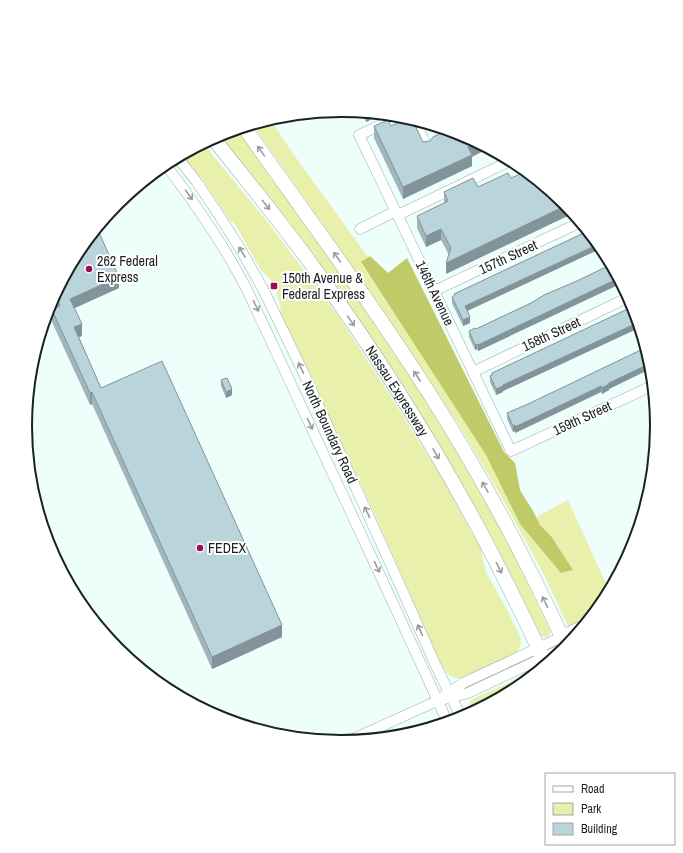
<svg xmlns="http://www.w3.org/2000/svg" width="683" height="853" font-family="'Archivo Narrow',sans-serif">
  <rect width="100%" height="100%" fill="#eefefb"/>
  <!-- green -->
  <path fill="#e8f0ac" d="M270,119L294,155L368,257L361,263L486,455L520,524L561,573L573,570L551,536L540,525L536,517L568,500L608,588L613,586L605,603L591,619L573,628H570L568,626L543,573L501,496L460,427L371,293L252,124Z
    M239,129L401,360L468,470L506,539L550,630C551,638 544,640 540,634L492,537L438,443L402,383L329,276L218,135Z
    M203,143L272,228L339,317L395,403L446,485L481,549L486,572L504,604L520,636L521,644L519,649L515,655L462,679C450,678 447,675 441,664L376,517L281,315L280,303L276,293L278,291L270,279L261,270L233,221L231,222L204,182L182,155Z
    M528,674L535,675L517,690L467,716C465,708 468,704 473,699Z"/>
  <!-- forest -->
  <path fill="#c0ca67" d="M370,256L388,273L407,258L504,452L515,463L520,490L533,511L540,525L551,536L573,570L561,573L520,524L486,455L361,262Z"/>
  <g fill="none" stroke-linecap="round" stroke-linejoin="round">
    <defs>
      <path id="minor" d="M400,116L359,135L511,451L654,385
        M414,119L427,147
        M438,126L443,138
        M177,157L196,181L215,209L241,250L264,291L306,378L390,563L436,666L462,719
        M165,164C197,206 227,249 250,296L386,588L448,723
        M398,215L512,160
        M360,229L396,211
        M434,291L581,222
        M473,372L629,297
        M444,696L463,683L562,637
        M344,743L437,701L468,693L566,647"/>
      <g id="highway">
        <path d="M244,127C306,215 371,302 429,393C481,475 527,560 567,648"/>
        <path id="s1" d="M213,138C246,180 280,221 312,265C374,350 431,440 481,533C504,577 527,621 546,666"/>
        <path d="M562,637L584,627"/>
      </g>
    </defs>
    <!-- minor casing -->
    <use href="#minor" stroke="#99b2ad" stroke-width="11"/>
    <!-- highway casing -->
    <use href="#highway" stroke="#99b2ad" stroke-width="15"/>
    <!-- minor -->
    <use href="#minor" stroke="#fff" stroke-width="10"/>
    <!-- highway -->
    <use href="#highway" stroke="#fff" stroke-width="14"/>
  </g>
  <!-- wall -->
  <path fill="#a0b6bc" d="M362,112L383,114L366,122Z
    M374,126H391L423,142L430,141L446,132L447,131L446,129L463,134L472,157V166L403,199L374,138Z
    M473,178L446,274L449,255L441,240L426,247L417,228V216L444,203V192Z
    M588,231L602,248L467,311L470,323L463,326L452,303V297L454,296V294Z
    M78,250L119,288L75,308L82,336L79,337L101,388L282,637L212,669L92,404L90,405L52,322V310L56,308L52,300Z
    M612,264L622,283L478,351L477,349L475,350L469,337V331L476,329Z
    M634,306L641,327L503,391V392L496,395L490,382V376L492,375V373Z
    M652,365V368L609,389V390L602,394L601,392L515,433V431L513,432L507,419V413Z
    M221,380L232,395L226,398L221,386Z"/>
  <!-- shaded-wall -->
  <path fill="#829499" d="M366,112L383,114L366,122Z
    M478,142L489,148L472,157V166L403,199V187L468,147Z
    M567,205L574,213L446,274V263Z
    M441,229V240L426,247V236Z
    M599,244L602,248L465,312V306Z
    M119,277V288L70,310V299Z
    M619,278L622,283L478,351V345Z
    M470,317V323L463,326V320Z
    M639,322L641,327L503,391V392L496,395V389L503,385Z
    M82,324V336L74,339V327Z
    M477,344V349L475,350V345Z
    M651,363L652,368L609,389V390L602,394V388L609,383Z
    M601,386V392L515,433V427Z
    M232,389V395L226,398V392Z
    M92,392V404L90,405V393Z
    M515,425V431L513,432V426Z
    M282,625V637L212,669V657Z"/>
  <!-- building -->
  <path fill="#bad4db" stroke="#829499" d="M409,118L412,119L423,142L430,141L433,137L442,133L446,132L449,130L463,134L478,142L468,147L472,155L403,187L374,126L388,120L391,126Z
    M527,171L565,203L567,205L446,263L451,248L441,229L426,236L417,216L448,201L444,192L473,178L478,187L508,173L511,178Z
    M97,228L119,277L70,299L82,324L74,327L101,388L162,361L282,625L212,657L92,392L90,393L52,310L60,306L55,294L78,250Z
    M588,231L599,244L465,306L470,317L463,320L452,297L455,295L454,294Z
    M612,264L619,278L478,345L477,344L475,345L469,331L475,328L476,329L531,303L544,295L577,281Z
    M634,306L639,322L503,385V386L496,389L490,376L492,375V373Z
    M647,347L651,363L609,383V384L602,388L601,386L515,427V425L513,426L507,413L528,404Z
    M227,378L232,389L226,392L221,380Z"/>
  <!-- one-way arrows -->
  <defs><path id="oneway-shaft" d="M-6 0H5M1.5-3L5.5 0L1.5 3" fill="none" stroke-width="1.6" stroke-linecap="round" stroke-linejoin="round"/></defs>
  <g stroke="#989c9b">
    <use href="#oneway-shaft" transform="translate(261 151) rotate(-125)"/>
    <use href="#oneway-shaft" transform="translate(189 195) rotate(53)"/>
    <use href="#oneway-shaft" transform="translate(266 205) rotate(52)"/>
    <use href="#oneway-shaft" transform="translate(242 252) rotate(-121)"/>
    <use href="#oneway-shaft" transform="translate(337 257) rotate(-125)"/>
    <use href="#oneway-shaft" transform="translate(256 306) rotate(64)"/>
    <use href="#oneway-shaft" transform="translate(351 321) rotate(55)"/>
    <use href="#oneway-shaft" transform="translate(301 368) rotate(-115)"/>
    <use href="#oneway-shaft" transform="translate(417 376) rotate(-123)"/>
    <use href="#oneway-shaft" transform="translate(310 424) rotate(65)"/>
    <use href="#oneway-shaft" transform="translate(436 454) rotate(60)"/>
    <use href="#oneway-shaft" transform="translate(485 487) rotate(-120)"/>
    <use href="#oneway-shaft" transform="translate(367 512) rotate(-115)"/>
    <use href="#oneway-shaft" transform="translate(377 567) rotate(65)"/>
    <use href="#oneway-shaft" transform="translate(499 568) rotate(63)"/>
    <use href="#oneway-shaft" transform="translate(545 602) rotate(-116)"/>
    <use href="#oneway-shaft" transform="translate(420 630) rotate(-114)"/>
  </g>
  <!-- markers -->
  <g fill="#9d0d5a" stroke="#fff" stroke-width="1.5">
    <circle cx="89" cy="269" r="4"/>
    <rect x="270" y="282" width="8" height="8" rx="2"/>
    <circle cx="200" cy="548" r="4"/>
  </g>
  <g text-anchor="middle" stroke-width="4" stroke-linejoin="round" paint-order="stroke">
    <!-- street labels -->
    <g font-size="14" fill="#192321" stroke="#fff">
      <text transform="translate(508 257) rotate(-25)" y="5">157th Street</text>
      <text transform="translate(435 293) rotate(64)" y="5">146th Avenue</text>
      <text transform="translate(551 334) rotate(-25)" y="5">158th Street</text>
      <text dy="5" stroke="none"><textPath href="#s1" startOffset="313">Nassau Expressway</textPath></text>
      <text transform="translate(582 418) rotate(-25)" y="5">159th Street</text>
      <text transform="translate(330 432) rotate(65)" y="5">North Boundary Road</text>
    </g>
    <!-- poi labels -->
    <g font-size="14" fill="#192321" stroke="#fff" text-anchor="start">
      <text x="97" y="266">262 Federal<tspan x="97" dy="16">Express</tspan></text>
      <text x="282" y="283">150th Avenue &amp;<tspan x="282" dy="16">Federal Express</tspan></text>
      <text x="208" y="553">FEDEX</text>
    </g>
  </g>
  <!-- crop -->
  <path d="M0 0H683V853H0ZM32 426a309 309 0 1 1 618 0a309 309 0 1 1-618 0Z" fill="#fff" fill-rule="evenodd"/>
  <path fill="none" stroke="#192321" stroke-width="2" d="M32 426a309 309 0 1 1 618 0a309 309 0 1 1-618 0Z"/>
  <!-- legend -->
  <rect x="545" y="773" width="130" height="72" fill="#ffffff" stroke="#a3a7a6"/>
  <rect x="553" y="786" width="20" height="6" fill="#ffffff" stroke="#a3a7a6"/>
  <text x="581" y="793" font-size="12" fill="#192321">Road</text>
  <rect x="553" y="803" width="20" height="12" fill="#e8f0ac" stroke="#a3a7a6"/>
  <text x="581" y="813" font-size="12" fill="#192321">Park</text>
  <rect x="553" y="823" width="20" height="12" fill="#bad4db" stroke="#a3a7a6"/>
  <text x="581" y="833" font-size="12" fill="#192321">Building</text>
</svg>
